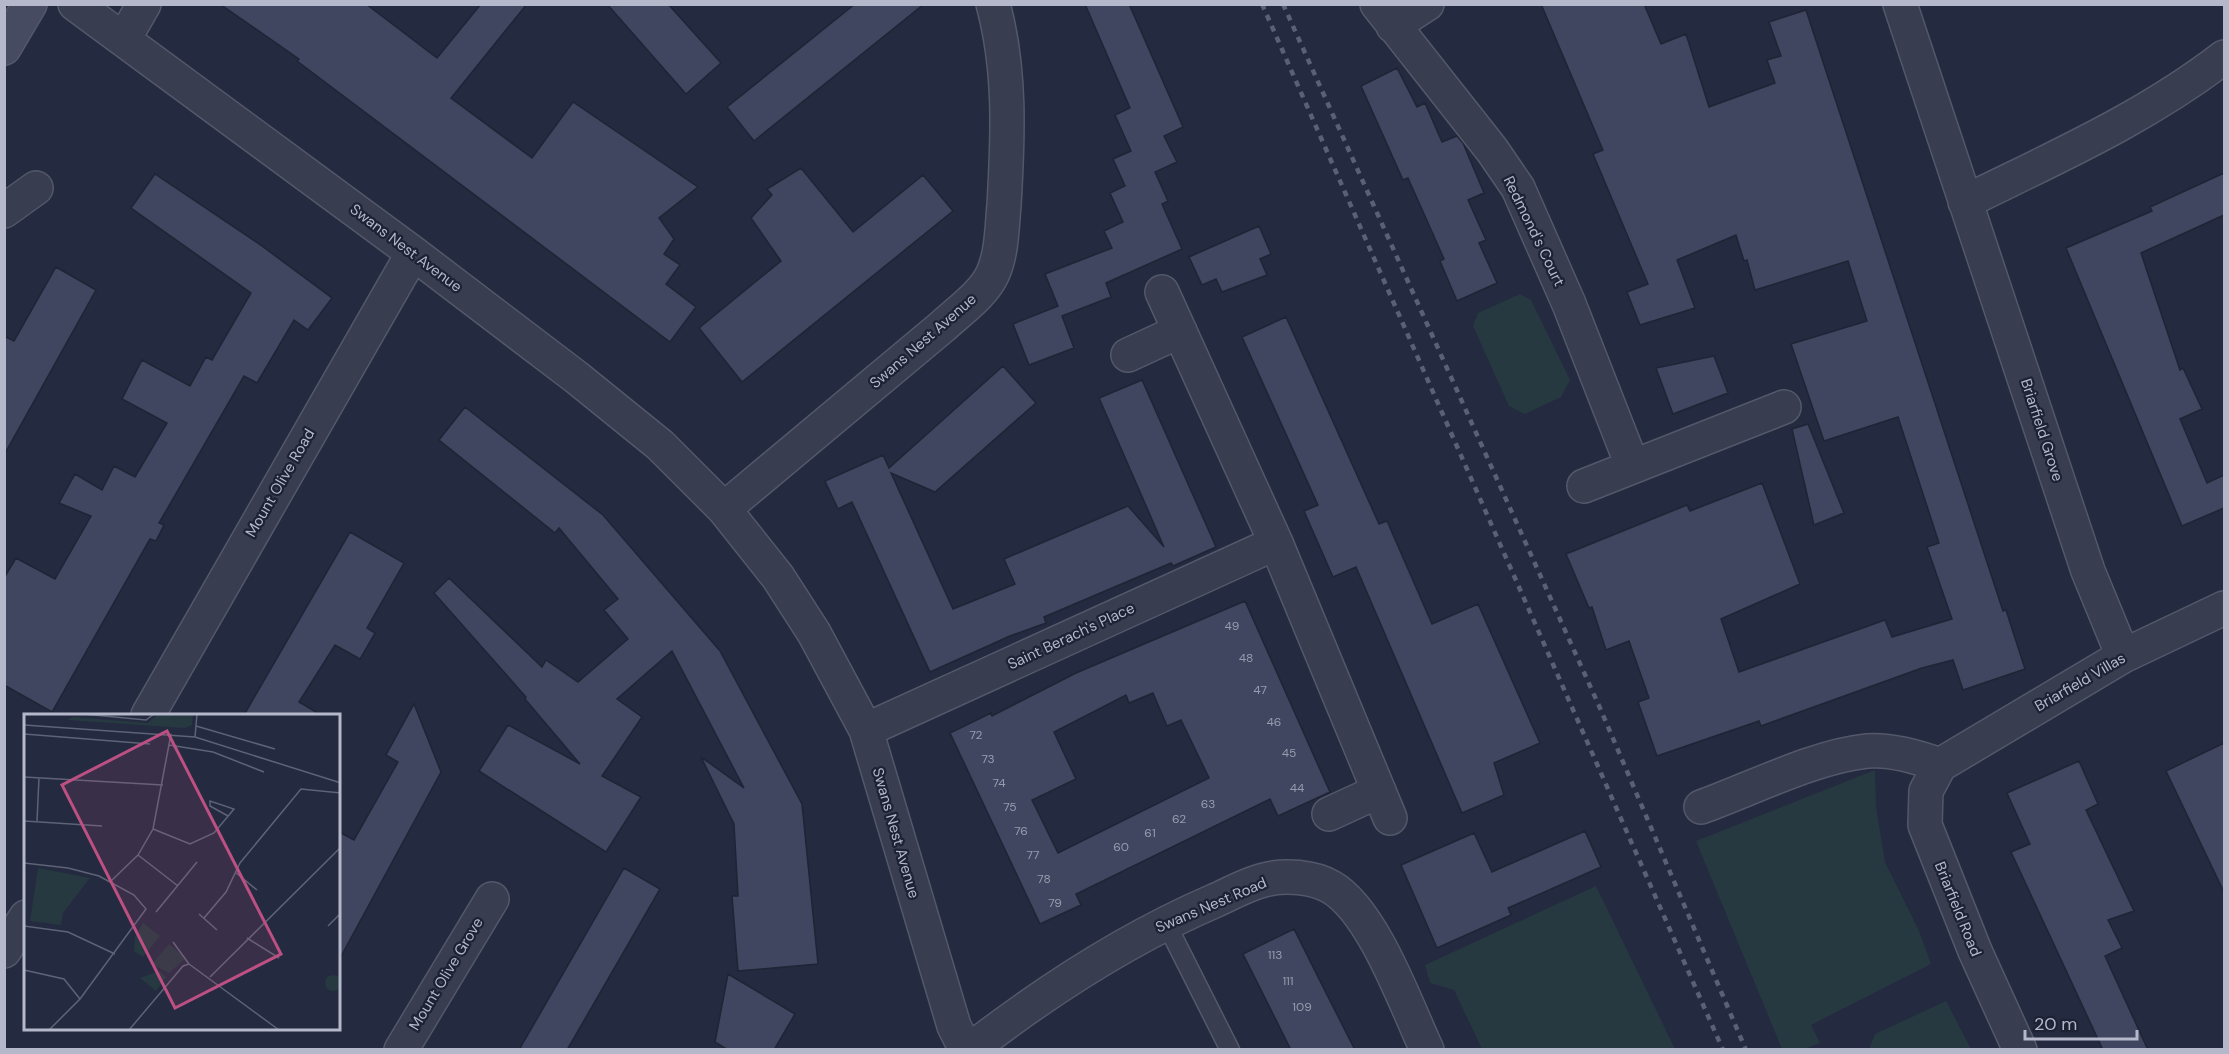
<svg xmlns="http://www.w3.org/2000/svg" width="2229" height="1054" font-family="'DM Sans',sans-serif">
  <rect width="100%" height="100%" fill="#242a3f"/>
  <!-- green -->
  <path fill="#263840" d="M1520,294L1531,300L1570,380L1561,397L1525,414L1509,406L1473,326L1478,313Z
    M1875,770L1876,807L1885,862L1919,931L1931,964L1811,1025L1820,1043L1804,1049H1782L1696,841Z
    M1596,886L1675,1049H1482L1454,990L1430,983L1425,965Z
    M1946,1001L1971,1049H1869L1875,1034Z"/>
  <!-- building -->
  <path fill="#40465f" stroke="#1f2436" stroke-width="1.5" fill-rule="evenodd" d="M220,4H366L437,58L481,4H527L451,98L532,158L573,102L698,187L659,218L674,239L664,254L680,265L666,284L696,307L670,342L297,61L299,59Z
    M607,4H668L721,63L686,94Z
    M855,4H924L754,141L727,107Z
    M1085,4H1129L1183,127L1164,136L1177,162L1155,172L1168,201L1162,204L1182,249L1106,283L1111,297L1062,316L1074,348L1029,365L1013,324L1058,306L1045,274L1112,248L1104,231L1123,222L1110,193L1125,186L1113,159L1131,151L1115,115L1130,108Z
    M1541,4H1644L1661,44L1686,34L1709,107L1775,83L1767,60L1781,56L1769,22L1806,10L2003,611L2006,610L2025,669L1963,690L1953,660L1922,668L1761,726L1759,721L1657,756L1638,702L1649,698L1629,641L1606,650L1592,607L1589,608L1566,554L1687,505L1690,511L1762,483L1800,584L1721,619L1739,672L1885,620L1892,637L1952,619L1927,547L1939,543L1898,417L1824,441L1791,344L1867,321L1848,261L1755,290L1747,260L1744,261L1736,235L1677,260L1695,308L1640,325L1627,292L1648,284L1593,154L1603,150Z
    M1397,68L1417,107L1425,103L1442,142L1457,136L1463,143L1484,193L1468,200L1486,240L1479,243L1497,283L1457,301L1440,261L1444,259L1408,178L1403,180L1361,86Z
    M801,168L853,232L923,175L953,211L742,382L699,328L781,261L751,218L772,195L767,189Z
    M2224,173V215L2141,253L2180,370L2183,368L2202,409L2180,419L2207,483L2224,475V508L2182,526L2066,248L2152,211L2150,207Z
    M155,174L262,246L332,298L308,330L294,320L257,383L244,376L159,523L164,525L156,541L150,539L52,712L4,685V578L16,558L55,579L91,516L59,503L75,474L102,490L114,466L135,477L167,423L122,399L142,360L190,386L206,357L212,360L251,293L131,208Z
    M1259,226L1271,254L1260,259L1267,275L1222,292L1216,279L1202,285L1189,257Z
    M56,267L96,290L4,455V336L14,341Z
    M1286,317L1379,524L1387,521L1432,624L1478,604L1540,743L1494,763L1504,795L1462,813L1356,567L1333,577L1304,511L1318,505L1242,337Z
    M1714,356L1728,393L1673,414L1656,368Z
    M1003,366L1036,403L935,492L891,473L953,609L1015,584L1004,559L1128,506L1164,547L1099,398L1142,380L1216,547L1173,566L1171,563L1044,617L1046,623L1010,636L930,672L852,502L838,509L825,481L883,455L889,468Z
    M465,407L603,515L720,651L802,804L818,964L738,971L732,896H738L734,824L701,757L744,788L672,651L617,699L642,717L602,776L641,797L606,852L479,771L508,725L580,764L525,699L526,697L434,593L449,578L542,667L546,660L578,682L628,639L604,610L618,599L559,528L555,533L439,440Z
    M1808,424L1844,513L1814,525L1792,429Z
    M350,532L404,563L367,628L375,633L360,659L335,645L299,702L321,715H244Z
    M1245,601L1330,792L1278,816L1270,799L1076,894L1081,905L1040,924L950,733L991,713L992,716L1076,673ZM1153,693L1167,726L1181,720L1209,778L1058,853L1032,800L1076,779L1054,732L1126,695L1129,703Z
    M414,704L441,772L339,960V832L354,840L398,762L386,755Z
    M2224,743V892L2166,771Z
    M2079,761L2098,804L2086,810L2134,911L2108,920L2122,948L2105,956L2148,1050H2103L2011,852L2030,844L2007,793Z
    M1585,831L1601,867L1508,908L1511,915L1437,948L1401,865L1474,833L1492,872Z
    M624,868L660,889L567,1050H519Z
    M1294,929L1320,981L1355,1050H1291L1243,954Z
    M728,974L795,1014L774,1050H728L715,1042Z"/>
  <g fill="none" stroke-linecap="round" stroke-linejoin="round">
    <defs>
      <path id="service" d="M1166,923L1230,1050"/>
      <path id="minor" d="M75,4L413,253L576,377L660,445L724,509L778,577L814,633L866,730L954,1026L966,1050
        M1377,4L1492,150L1518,188L1569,304L1632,465
        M1900,4L2088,571L2123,656
        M1393,26L1427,4
        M124,39L144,4
        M1965,202C2054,158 2145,118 2224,57
        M4,211L36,188
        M1162,292L1276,543L1390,818
        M1128,355L1180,331
        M1584,486L1784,407
        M724,509L943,326C959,311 984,294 993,273C1002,253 1002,226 1004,205C1008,137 1011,70 993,4
        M148,715L413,253
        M866,730L1276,543
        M1940,765L2123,656L2224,608
        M1940,765L1926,791L1925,825L1975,951L2020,1050
        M1701,807C1751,789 1816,756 1867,751C1890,749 1918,757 1940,765
        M1329,814L1379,791
        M4,951L26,917
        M401,1050L492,899
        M970,1050C1046,991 1126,939 1214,901C1230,894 1247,884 1264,880C1284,874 1314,877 1331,887C1373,911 1406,1005 1427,1050"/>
      <path id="secondary" d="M4,48L30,4"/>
    </defs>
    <!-- service casing -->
    <use href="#service" stroke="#53586a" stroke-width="21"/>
    <!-- minor casing -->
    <use href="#minor" stroke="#53586a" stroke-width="36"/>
    <!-- secondary casing -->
    <use href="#secondary" stroke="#53586a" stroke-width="36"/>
    <!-- service -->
    <use href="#service" stroke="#383d4f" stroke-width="18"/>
    <!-- minor -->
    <use href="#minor" stroke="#383d4f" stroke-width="33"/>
    <!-- secondary -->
    <use href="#secondary" stroke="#464b62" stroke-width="33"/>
    <!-- rail -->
    <path stroke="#5a6076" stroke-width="4.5" stroke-dasharray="6 6" stroke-linecap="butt" d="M1262,4L1723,1050
      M1283,4L1600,708L1746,1050"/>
  </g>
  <g text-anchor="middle" stroke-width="4.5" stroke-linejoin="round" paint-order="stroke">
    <!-- number labels -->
    <g font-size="12" fill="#979caf">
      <text x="1232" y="630">49</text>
      <text x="1246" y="662">48</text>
      <text x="1260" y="694">47</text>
      <text x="1274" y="726">46</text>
      <text x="976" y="739">72</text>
      <text x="1289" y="757">45</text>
      <text x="988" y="763">73</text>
      <text x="999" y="787">74</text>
      <text x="1297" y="792">44</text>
      <text x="1208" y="808">63</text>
      <text x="1010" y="811">75</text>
      <text x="1179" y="823">62</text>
      <text x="1021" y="835">76</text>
      <text x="1150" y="837">61</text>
      <text x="1121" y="851">60</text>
      <text x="1033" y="859">77</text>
      <text x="1044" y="883">78</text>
      <text x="1055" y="907">79</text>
      <text x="1275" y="959">113</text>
      <text x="1288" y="985">111</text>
      <text x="1302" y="1011">109</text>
    </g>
    <!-- street labels -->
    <g font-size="15" fill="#b4b8ca" stroke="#1d2234">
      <text transform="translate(1534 231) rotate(64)" y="5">Redmond's Court</text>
      <text transform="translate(406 248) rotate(37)" y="5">Swans Nest Avenue</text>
      <text transform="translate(923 341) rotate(-41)" y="5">Swans Nest Avenue</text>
      <text transform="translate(2042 430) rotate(72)" y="5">Briarfield Grove</text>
      <text transform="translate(280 483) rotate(-60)" y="5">Mount Olive Road</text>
      <text transform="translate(1071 636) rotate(-25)" y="5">Saint Berach's Place</text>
      <text transform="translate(2080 682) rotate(-30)" y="5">Briarfield Villas</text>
      <text transform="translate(896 833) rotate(74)" y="5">Swans Nest Avenue</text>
      <text transform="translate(1211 905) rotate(-23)" y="5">Swans Nest Road</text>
      <text transform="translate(1958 909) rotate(68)" y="5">Briarfield Road</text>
      <text transform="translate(446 974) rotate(-59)" y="5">Mount Olive Grove</text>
    </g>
  </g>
  <!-- overview -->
  <g transform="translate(24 714)">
    <rect width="316" height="316" fill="#242a3f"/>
    <path d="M134,0H169L168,11L161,14L43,6L49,3L124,9ZM14,154L66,164L39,199L37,211L6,207ZM119,209L136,222L119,243L110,237L111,223ZM145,230L162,244L145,259L128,250ZM135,257L142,263L132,277L116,264ZM301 269a8 8 0 1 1 16 0a8 8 0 1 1-16 0Z" fill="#263840"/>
    <path fill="none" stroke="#5e6377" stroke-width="1.5" d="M59,0L122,6L130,0M0,11L171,23L317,69M172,12L251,35M0,20L126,30M171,23L173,0M145,31L189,38L240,58M0,63L139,71M0,107L78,112M13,107L15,64M129,115L166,130L190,119L210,95L186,87V92L204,102M114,141L154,172M0,149L44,154L75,162L110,181L122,195L56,285L25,316M211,158L233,176M87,167L114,141L129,115L147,20M132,198L173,148M175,200L193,216M180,204L202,178L216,149L277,75L317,79M0,212L44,218L91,240M304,212L317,199M223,224L255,244M149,228L165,250M165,250L255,316M0,256L40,265L56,285M186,263L317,133M105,316L159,252L165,250"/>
    <path fill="#bd5082" fill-opacity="0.15" stroke="#bd5082" stroke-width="3" d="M143,17L257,240L151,294L38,71Z"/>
    <rect width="316" height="316" fill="none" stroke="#b4b8ca" stroke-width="3"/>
  </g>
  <!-- border -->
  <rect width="2229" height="1054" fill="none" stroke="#b4b8ca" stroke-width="12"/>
  <!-- scale -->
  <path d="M2025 1030v9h112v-9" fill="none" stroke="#b4b8ca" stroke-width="3"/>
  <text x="2034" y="1030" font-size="18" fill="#b4b8ca" stroke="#1d2234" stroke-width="4.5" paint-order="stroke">20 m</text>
</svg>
